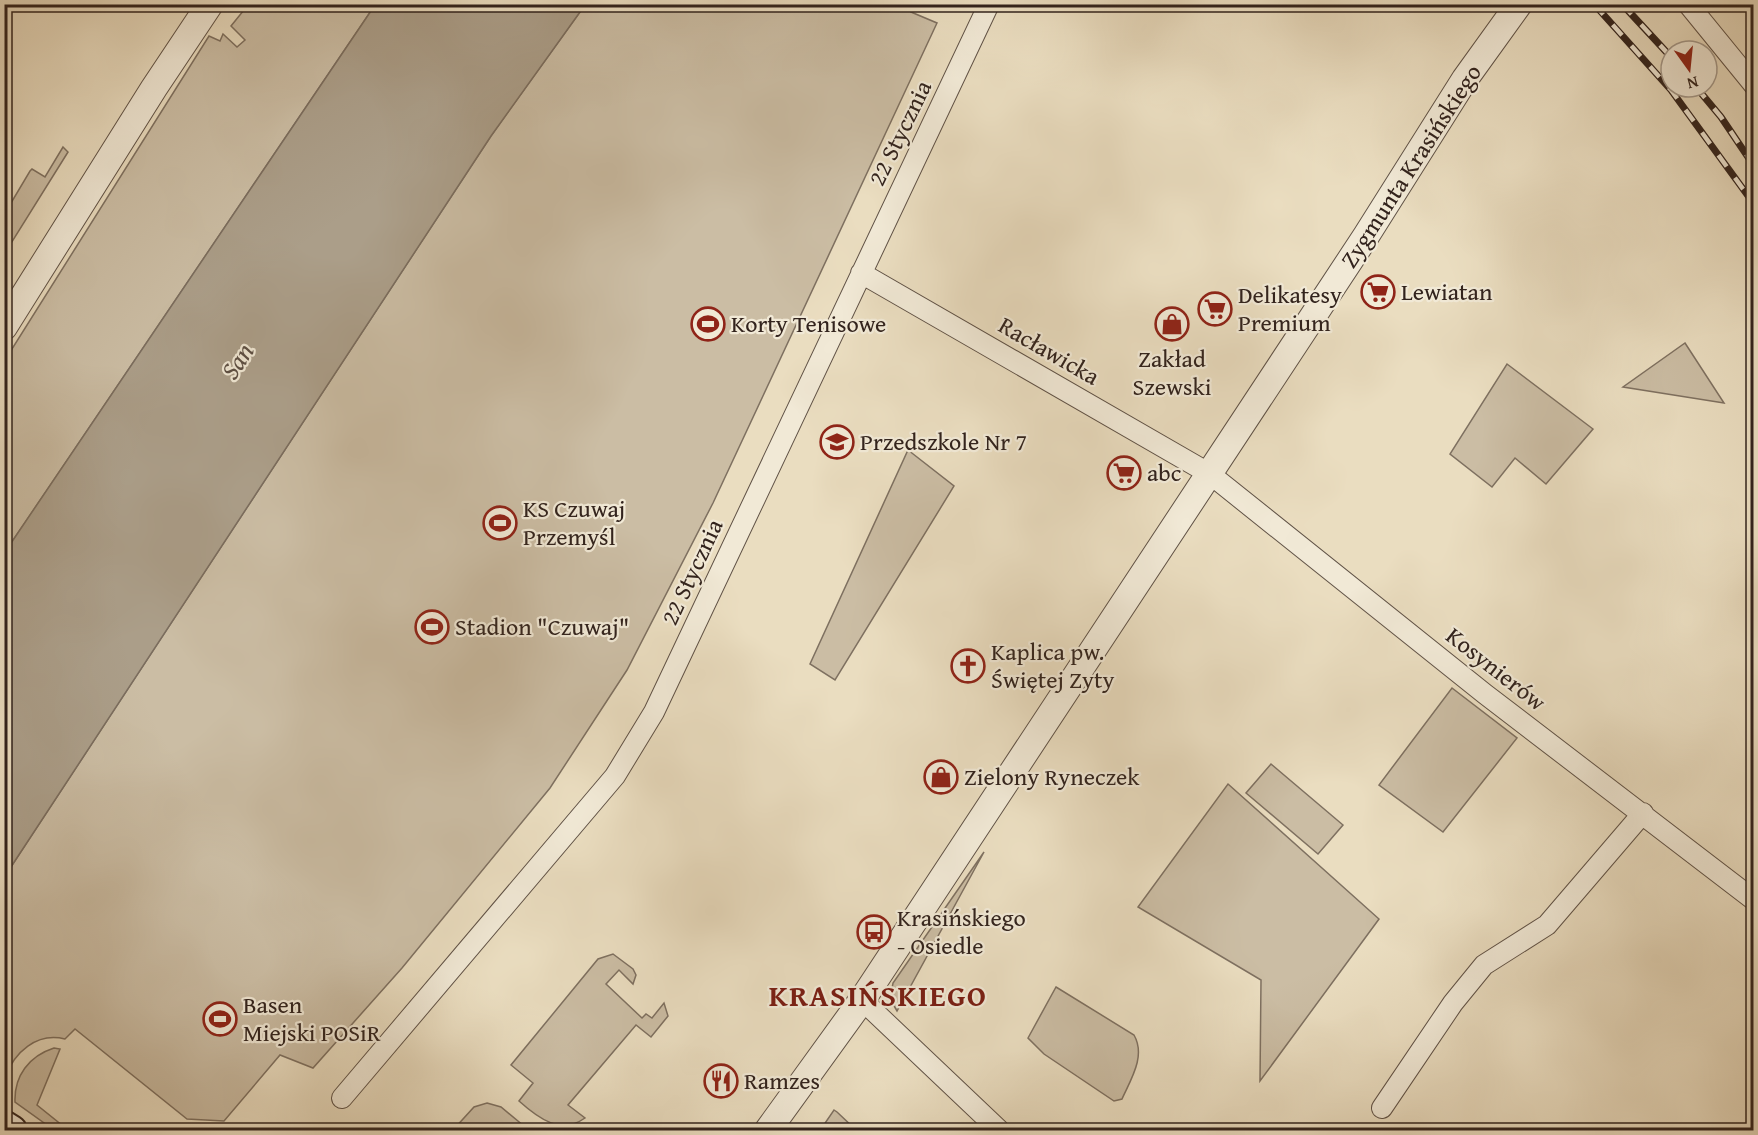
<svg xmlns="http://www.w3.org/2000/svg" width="1758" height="1135" font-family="'Gentium Book Plus',serif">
  <rect width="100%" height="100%" fill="#eaddc0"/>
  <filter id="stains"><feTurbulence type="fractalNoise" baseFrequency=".00333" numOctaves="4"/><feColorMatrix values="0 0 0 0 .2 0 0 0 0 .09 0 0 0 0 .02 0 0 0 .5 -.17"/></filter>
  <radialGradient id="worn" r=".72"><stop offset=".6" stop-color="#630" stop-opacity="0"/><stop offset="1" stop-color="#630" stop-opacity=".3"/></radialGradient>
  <!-- green -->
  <path fill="#cbbda4" stroke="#7e7060" stroke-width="1.5" d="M248,5H375L5,552V360L209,36L220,41L223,34L237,47L245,40L231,26Z
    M585,5H914L911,12L937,23L713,503L627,670L550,788L402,968L313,1068L280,1055L224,1121L187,1119L75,1029L65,1039C37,1032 14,1052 5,1078V876L491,136Z
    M63,147L68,152L5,253V213L30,171L32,169L45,177Z
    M1685,343L1724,403L1623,387Z
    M1507,364L1593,429L1546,484L1515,458L1492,487L1450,454Z
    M908,450L954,486L835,680L810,664Z
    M1452,688L1517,738L1443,832L1379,785Z
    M1271,764L1343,825L1318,854L1246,793Z
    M1228,784L1379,919L1260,1081L1261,980L1138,907Z
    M984,852L897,1011L890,999L893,983Z
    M613,954L633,969L636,975L633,984L619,970L606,984L642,1018L646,1014L652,1018L664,1003L668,1016L651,1037L636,1025L568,1105L585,1118C561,1135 539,1119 519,1101L533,1083L511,1065L598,959Z
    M1056,987L1134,1035C1146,1056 1131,1079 1122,1099L1114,1101L1044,1054L1028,1038Z
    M54,1048L60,1049L37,1105L68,1130H54L15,1102C14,1076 29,1056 54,1048Z
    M487,1103L501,1107L524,1126L521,1130H453L474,1107Z
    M834,1110L837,1112L856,1130L821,1129Z"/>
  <!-- water -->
  <path fill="#ab9e89" stroke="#7b6d5e" stroke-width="1.5" d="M375,5H585L491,136L5,876V552Z"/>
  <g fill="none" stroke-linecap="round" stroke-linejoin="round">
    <defs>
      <path id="minor" d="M1688,4L1754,85
        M861,273L1210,474L1485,694L1754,900
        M862,1000L999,1130
        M342,1098L615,776L654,712L989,4
        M1382,1108L1453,1003L1484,965L1547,925L1643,813"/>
      <path id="tertiary" d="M4,327L154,88L210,4
        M768,1130L862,1000L1366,236L1465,79L1519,4"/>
      <path id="secondary" d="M4,1125L12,1130"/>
    </defs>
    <!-- minor casing -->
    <use href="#minor" stroke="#605246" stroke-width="22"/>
    <!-- tertiary casing -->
    <use href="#tertiary" stroke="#605246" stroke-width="28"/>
    <!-- secondary casing -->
    <use href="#secondary" stroke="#32231d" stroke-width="32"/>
    <!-- minor -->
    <use href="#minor" stroke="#f1e9d6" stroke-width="20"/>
    <!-- tertiary -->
    <use href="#tertiary" stroke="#f1e9d6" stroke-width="26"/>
    <!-- secondary -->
    <use href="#secondary" stroke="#f1e9d6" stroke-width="28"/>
    <defs>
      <path id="rail" d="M1594,4L1671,90L1754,204
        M1622,4L1671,57
        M1696,87L1721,117L1754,166"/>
    </defs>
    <!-- rail casing -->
    <use href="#rail" stroke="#32231d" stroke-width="7"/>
    <!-- rail -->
    <use href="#rail" stroke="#f1e9d6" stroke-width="4.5" stroke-dasharray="14" stroke-linecap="butt"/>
  </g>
  <!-- icons -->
  <defs>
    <symbol id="supermarket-ring" viewBox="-11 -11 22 22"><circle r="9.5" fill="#f1e9d6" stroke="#8f2418" stroke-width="1.5"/><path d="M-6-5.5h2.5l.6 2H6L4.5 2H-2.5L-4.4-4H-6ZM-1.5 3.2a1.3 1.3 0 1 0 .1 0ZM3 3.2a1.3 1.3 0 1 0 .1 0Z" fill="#8f2418"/></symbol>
    <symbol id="stadium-ring" viewBox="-11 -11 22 22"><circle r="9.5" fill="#f1e9d6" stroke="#8f2418" stroke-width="1.5"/><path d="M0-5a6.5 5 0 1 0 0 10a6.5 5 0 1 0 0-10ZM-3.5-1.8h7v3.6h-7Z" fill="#8f2418"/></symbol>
    <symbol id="shop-ring" viewBox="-11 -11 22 22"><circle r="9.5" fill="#f1e9d6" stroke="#8f2418" stroke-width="1.5"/><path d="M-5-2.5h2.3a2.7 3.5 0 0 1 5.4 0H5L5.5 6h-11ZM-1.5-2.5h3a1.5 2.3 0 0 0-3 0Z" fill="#8f2418"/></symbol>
    <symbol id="school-ring" viewBox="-11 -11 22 22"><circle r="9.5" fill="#f1e9d6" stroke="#8f2418" stroke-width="1.5"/><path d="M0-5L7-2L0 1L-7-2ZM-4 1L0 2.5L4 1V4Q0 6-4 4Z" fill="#8f2418"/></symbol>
    <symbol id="church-ring" viewBox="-11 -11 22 22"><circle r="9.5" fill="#f1e9d6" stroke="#8f2418" stroke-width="1.5"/><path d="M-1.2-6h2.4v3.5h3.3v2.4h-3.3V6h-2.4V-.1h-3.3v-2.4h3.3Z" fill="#8f2418"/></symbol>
    <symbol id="bus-ring" viewBox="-11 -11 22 22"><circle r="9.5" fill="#f1e9d6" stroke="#8f2418" stroke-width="1.5"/><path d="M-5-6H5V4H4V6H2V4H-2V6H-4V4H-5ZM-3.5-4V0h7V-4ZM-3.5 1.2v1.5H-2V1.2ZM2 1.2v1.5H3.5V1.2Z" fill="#8f2418"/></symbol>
    <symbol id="restaurant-ring" viewBox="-11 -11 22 22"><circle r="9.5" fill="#f1e9d6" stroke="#8f2418" stroke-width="1.5"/><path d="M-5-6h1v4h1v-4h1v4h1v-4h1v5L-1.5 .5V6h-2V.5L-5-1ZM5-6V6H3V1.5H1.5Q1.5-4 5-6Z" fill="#8f2418"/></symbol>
  </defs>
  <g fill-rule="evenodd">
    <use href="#supermarket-ring" x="1359" y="273" width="38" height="38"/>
    <use href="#supermarket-ring" x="1196" y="290" width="38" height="38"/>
    <use href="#stadium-ring" x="689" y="305" width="38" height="38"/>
    <use href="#shop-ring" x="1153" y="305" width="38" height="38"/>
    <use href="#school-ring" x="818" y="423" width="38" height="38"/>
    <use href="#supermarket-ring" x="1105" y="454" width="38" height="38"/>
    <use href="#stadium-ring" x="481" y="504" width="38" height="38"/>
    <use href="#stadium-ring" x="413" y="608" width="38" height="38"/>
    <use href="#church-ring" x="949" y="647" width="38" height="38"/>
    <use href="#shop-ring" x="922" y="758" width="38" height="38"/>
    <use href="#bus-ring" x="855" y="913" width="38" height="38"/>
    <use href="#stadium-ring" x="201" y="1000" width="38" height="38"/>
    <use href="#restaurant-ring" x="702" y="1062" width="38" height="38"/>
  </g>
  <g text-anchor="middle" stroke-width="4.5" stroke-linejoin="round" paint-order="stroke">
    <!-- street labels -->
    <g font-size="24" fill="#32231d" stroke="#f1e9d6">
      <text transform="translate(900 133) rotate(-64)" y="8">22 Stycznia</text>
      <text transform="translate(1411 166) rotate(-57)" y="8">Zygmunta Krasińskiego</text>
      <text transform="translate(1049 351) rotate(30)" y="8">Racławicka</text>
      <text transform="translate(692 572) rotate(-65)" y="8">22 Stycznia</text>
      <text transform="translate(1496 669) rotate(38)" y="8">Kosynierów</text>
    </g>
    <!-- poi labels -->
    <g font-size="24" fill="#32231d" stroke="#f1e9d6" text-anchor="start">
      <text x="1401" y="300">Lewiatan</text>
      <text x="1238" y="303">Delikatesy<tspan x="1238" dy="28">Premium</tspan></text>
      <text x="731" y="332">Korty Tenisowe</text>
      <text x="1172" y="367" text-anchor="middle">Zakład<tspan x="1172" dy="28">Szewski</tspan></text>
      <text x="860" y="450">Przedszkole Nr 7</text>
      <text x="1147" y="481">abc</text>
      <text x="523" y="517">KS Czuwaj<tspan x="523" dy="28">Przemyśl</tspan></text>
      <text x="455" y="635">Stadion "Czuwaj"</text>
      <text x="991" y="660">Kaplica pw.<tspan x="991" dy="28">Świętej Zyty</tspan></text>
      <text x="964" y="785">Zielony Ryneczek</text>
      <text x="897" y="926">Krasińskiego<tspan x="897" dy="28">- Osiedle</tspan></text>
      <text x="243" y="1013">Basen<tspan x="243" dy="28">Miejski POSiR</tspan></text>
      <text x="744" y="1089">Ramzes</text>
    </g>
    <!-- water labels -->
    <g font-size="26" font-style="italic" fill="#5c4e43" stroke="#f1e9d6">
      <text transform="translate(237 361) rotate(-57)" y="9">San</text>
    </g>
    <!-- district labels -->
    <g font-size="30" font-weight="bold" letter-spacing="1.5" fill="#7a1f14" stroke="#f1e9d6">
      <text x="878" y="1006">KRASIŃSKIEGO</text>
    </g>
  </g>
  <!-- margin -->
  <rect width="1758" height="1135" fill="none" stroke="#eaddc0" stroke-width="24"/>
  <rect x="6" y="6" width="1746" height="1123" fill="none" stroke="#32231d" stroke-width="3"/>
  <rect x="12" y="12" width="1734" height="1111" fill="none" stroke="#32231d" stroke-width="1.5"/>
  <!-- north arrow -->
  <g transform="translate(1689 69) rotate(165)"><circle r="28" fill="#f1e9d6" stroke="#a59a8c" stroke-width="1.5"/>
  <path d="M0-4.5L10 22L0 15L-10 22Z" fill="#8f2418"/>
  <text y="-9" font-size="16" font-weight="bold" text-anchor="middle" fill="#32231d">N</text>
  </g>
  <rect width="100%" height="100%" filter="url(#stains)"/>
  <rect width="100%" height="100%" fill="url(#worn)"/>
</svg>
